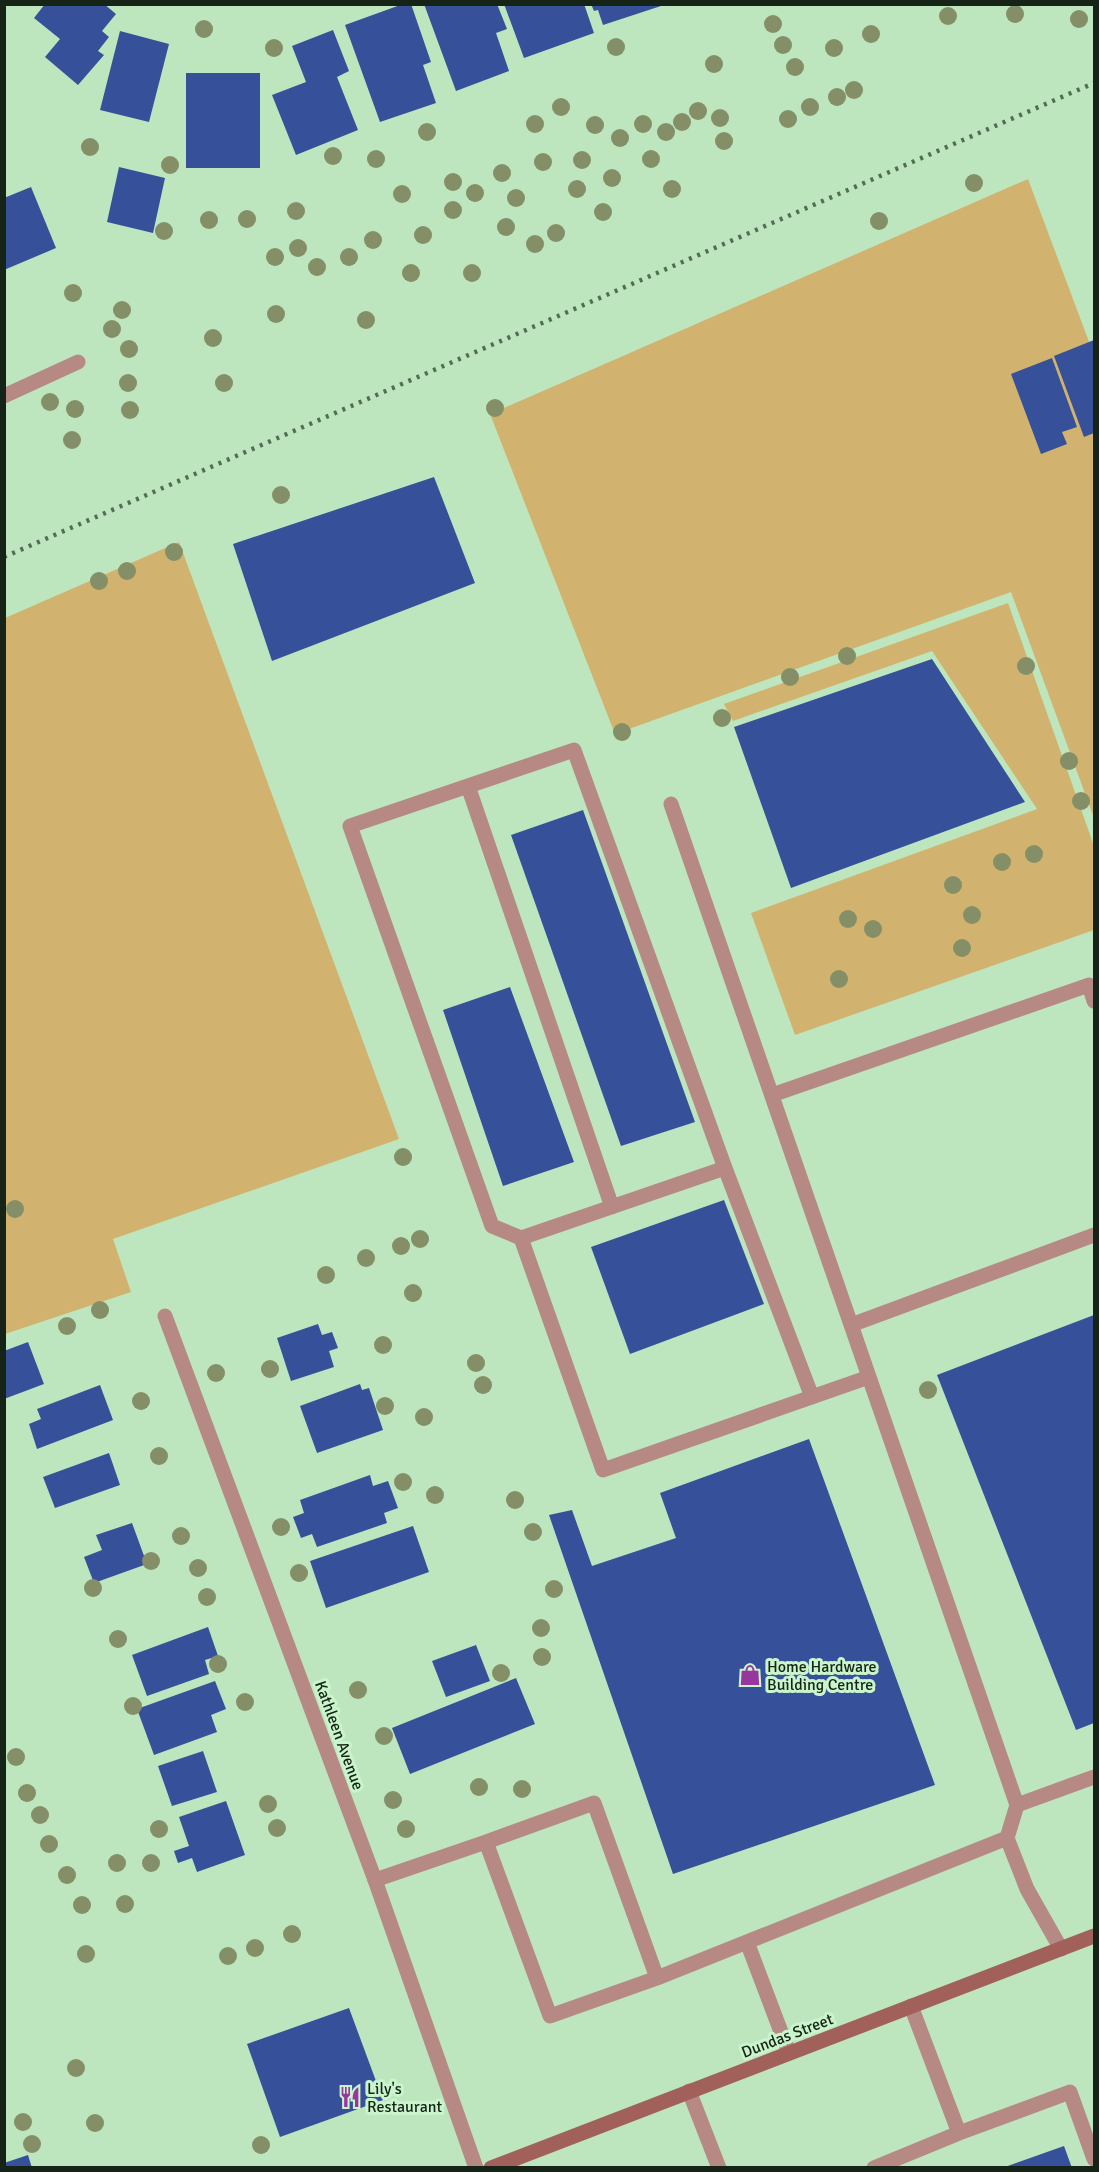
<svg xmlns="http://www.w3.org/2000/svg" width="1099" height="2172" font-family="Signika,sans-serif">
  <rect width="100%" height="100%" fill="#bde6bf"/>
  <!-- grass -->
  <path fill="#d1b36f" d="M1028,179L1094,355V818L1011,592L615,734L490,414Z
    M179,542L399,1139L113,1239L131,1292L5,1334V618Z
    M1008,603L1094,846V930L795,1035L751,913L1037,809L932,651L733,721L724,704Z"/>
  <!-- building -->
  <path fill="#36509a" d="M45,4H104L116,14L102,31L109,37L98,51L104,55L78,85L45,57L60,39L34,18Z
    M403,4H411L431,62L423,65L436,103L380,122L345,25Z
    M424,4H497L507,29L496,33L509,71L456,91Z
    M504,4H584L594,33L524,58Z
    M591,4H664V5L603,25L598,10L594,11Z
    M333,30L349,71L337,77L358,130L296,155L272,95L306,82L292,46Z
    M120,31L169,44L149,122L100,110Z
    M186,73H260V168H186Z
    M119,167L165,178L153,233L107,222Z
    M31,187L56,248L4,270V198Z
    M1094,340V433L1084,437L1054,356Z
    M1052,358L1077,427L1062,432L1067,444L1041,454L1011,374Z
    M434,477L475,583L272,661L233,544Z
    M932,659L1025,802L791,888L734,727Z
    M583,810L695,1122L621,1146L511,835Z
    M510,987L574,1162L503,1186L443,1010Z
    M724,1200L764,1304L630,1354L591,1247Z
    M1094,1315V1723L1076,1730L937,1375Z
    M318,1324L322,1335L332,1332L338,1348L329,1351L334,1367L291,1381L277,1338Z
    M28,1342L44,1384L4,1399V1351Z
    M360,1384L362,1390L369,1388L383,1430L317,1453L300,1406Z
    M100,1385L113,1420L37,1449L29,1424L41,1419L37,1409Z
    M809,1439L935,1785L673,1874L549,1515L572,1510L592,1566L676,1538L660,1493Z
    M109,1453L120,1485L55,1508L43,1477Z
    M370,1475L373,1486L388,1481L398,1508L384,1513L387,1523L317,1547L312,1534L301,1538L293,1517L304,1513L300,1500Z
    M132,1523L147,1564L94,1583L84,1557L102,1550L96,1535Z
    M413,1526L429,1572L326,1608L310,1561Z
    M208,1627L218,1656L205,1660L209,1674L147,1696L132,1655Z
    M476,1645L490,1681L446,1697L432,1661Z
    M516,1678L535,1724L410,1774L392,1728Z
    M215,1681L226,1709L211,1715L217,1732L154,1755L137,1709Z
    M203,1751L217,1792L172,1806L158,1766Z
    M226,1801L245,1855L197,1872L192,1858L178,1863L174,1851L189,1846L179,1817Z
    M349,2008L383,2100L280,2137L247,2044Z
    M1064,2146L1072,2168H1005V2167Z
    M28,2155L32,2168H4V2163Z"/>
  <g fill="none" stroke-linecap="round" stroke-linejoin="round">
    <!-- lane -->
    <path stroke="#b68984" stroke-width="15" d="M4,396L78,362
      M468,786L612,1207
      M671,804L1017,1805L1094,1777
      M772,1095L1089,985L1094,1001
      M521,1238L492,1226L350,826L574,750L725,1168
      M851,1325L1094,1235
      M812,1397L725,1168L521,1238L603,1470L869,1377
      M1017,1805L1007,1838L1027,1889L1061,1949
      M486,1842L594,1803L657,1978
      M375,1880L486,1842L550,2016L657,1978L1007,1838
      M747,1942L789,2053
      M911,2006L959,2133L1070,2092L1094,2159
      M689,2091L719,2168
      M874,2168L959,2133"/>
    <!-- street -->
    <path stroke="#b68984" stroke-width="15" d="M165,1316L375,1880L476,2168"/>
    <!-- secondary -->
    <path stroke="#a1615a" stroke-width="15" d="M491,2168L1094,1936"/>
    <!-- rail -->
    <path stroke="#546c55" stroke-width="4.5" stroke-dasharray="3 6" stroke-linecap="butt" d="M4,557L1094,83"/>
  </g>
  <!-- trees -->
  <g fill="#858f67">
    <circle cx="1015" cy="14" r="9"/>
    <circle cx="948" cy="16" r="9"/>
    <circle cx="1079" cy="19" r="9"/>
    <circle cx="773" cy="24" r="9"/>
    <circle cx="204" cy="29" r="9"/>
    <circle cx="871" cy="34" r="9"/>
    <circle cx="783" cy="45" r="9"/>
    <circle cx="616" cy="47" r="9"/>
    <circle cx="274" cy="48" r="9"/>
    <circle cx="834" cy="48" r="9"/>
    <circle cx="714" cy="64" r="9"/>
    <circle cx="795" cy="67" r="9"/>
    <circle cx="854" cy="90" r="9"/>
    <circle cx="837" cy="97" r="9"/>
    <circle cx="561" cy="107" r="9"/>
    <circle cx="810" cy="107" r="9"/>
    <circle cx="698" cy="111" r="9"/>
    <circle cx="720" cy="118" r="9"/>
    <circle cx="788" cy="119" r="9"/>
    <circle cx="682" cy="122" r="9"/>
    <circle cx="535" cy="124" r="9"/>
    <circle cx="643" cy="124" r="9"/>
    <circle cx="595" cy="125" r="9"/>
    <circle cx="427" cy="132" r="9"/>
    <circle cx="666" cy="132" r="9"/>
    <circle cx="620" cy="138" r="9"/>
    <circle cx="724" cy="141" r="9"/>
    <circle cx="90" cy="147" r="9"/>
    <circle cx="333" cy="156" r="9"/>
    <circle cx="376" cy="159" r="9"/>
    <circle cx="651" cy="159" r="9"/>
    <circle cx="582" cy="160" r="9"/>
    <circle cx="543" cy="162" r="9"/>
    <circle cx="170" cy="165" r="9"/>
    <circle cx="502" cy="173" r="9"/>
    <circle cx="612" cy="178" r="9"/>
    <circle cx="453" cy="182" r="9"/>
    <circle cx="974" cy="183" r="9"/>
    <circle cx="577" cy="189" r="9"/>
    <circle cx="672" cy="189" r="9"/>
    <circle cx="475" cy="193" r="9"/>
    <circle cx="402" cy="194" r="9"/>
    <circle cx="516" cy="198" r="9"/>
    <circle cx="453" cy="210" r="9"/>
    <circle cx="296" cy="211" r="9"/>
    <circle cx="603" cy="212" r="9"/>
    <circle cx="247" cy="219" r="9"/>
    <circle cx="209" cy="220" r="9"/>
    <circle cx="879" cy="221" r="9"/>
    <circle cx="506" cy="227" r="9"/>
    <circle cx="164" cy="231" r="9"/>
    <circle cx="556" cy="233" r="9"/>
    <circle cx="423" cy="235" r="9"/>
    <circle cx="373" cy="240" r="9"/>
    <circle cx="535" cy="244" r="9"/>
    <circle cx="298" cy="248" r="9"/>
    <circle cx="275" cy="257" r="9"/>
    <circle cx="349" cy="257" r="9"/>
    <circle cx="317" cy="267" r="9"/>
    <circle cx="411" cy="273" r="9"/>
    <circle cx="472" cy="273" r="9"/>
    <circle cx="73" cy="293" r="9"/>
    <circle cx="122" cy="310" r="9"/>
    <circle cx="276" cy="314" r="9"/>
    <circle cx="366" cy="320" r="9"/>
    <circle cx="112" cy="329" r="9"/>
    <circle cx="213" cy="338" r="9"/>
    <circle cx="129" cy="349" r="9"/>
    <circle cx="128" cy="383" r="9"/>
    <circle cx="224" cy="383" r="9"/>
    <circle cx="50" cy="402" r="9"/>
    <circle cx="495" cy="408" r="9"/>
    <circle cx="75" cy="409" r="9"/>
    <circle cx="130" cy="410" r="9"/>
    <circle cx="72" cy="440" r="9"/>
    <circle cx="281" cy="495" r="9"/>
    <circle cx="174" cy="552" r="9"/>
    <circle cx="127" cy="571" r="9"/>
    <circle cx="99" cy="581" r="9"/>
    <circle cx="847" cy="656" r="9"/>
    <circle cx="1026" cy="666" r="9"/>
    <circle cx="790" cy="677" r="9"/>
    <circle cx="722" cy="718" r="9"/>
    <circle cx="622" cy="732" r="9"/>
    <circle cx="1069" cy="761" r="9"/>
    <circle cx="1081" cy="801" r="9"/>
    <circle cx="1034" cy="854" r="9"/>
    <circle cx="1002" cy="862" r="9"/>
    <circle cx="953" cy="885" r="9"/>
    <circle cx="972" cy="915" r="9"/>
    <circle cx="848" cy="919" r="9"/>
    <circle cx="873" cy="929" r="9"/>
    <circle cx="962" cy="948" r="9"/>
    <circle cx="839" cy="979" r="9"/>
    <circle cx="403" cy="1157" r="9"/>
    <circle cx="15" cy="1209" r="9"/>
    <circle cx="420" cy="1239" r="9"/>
    <circle cx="401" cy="1246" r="9"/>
    <circle cx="366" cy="1258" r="9"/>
    <circle cx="326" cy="1275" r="9"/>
    <circle cx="413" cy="1293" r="9"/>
    <circle cx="100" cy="1310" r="9"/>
    <circle cx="67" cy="1326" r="9"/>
    <circle cx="383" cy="1345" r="9"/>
    <circle cx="476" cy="1363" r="9"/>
    <circle cx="270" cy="1369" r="9"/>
    <circle cx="216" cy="1373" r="9"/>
    <circle cx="483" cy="1385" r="9"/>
    <circle cx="928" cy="1390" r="9"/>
    <circle cx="141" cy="1401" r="9"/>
    <circle cx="385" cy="1406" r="9"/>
    <circle cx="424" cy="1417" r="9"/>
    <circle cx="159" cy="1456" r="9"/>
    <circle cx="403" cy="1482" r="9"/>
    <circle cx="435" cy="1495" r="9"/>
    <circle cx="515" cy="1500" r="9"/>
    <circle cx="281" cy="1527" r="9"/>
    <circle cx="533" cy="1532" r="9"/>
    <circle cx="181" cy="1536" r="9"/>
    <circle cx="151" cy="1561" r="9"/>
    <circle cx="198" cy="1568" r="9"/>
    <circle cx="299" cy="1573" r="9"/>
    <circle cx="93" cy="1588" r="9"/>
    <circle cx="554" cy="1589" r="9"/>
    <circle cx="207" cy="1597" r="9"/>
    <circle cx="541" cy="1628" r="9"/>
    <circle cx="118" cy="1639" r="9"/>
    <circle cx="542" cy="1657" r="9"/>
    <circle cx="218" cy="1664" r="9"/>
    <circle cx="501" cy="1673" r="9"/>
    <circle cx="358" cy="1690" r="9"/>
    <circle cx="245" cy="1702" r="9"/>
    <circle cx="133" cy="1706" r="9"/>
    <circle cx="384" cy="1736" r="9"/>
    <circle cx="16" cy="1757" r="9"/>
    <circle cx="479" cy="1787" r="9"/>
    <circle cx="522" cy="1789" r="9"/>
    <circle cx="27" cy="1793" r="9"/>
    <circle cx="393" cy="1800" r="9"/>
    <circle cx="268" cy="1804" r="9"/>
    <circle cx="40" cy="1815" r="9"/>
    <circle cx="277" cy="1828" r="9"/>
    <circle cx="159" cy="1829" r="9"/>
    <circle cx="406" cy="1829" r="9"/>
    <circle cx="49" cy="1844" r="9"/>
    <circle cx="117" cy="1863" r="9"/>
    <circle cx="151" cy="1863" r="9"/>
    <circle cx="67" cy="1875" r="9"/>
    <circle cx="125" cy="1904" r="9"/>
    <circle cx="82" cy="1905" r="9"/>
    <circle cx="292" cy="1934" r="9"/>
    <circle cx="255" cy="1948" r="9"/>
    <circle cx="86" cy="1954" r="9"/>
    <circle cx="228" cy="1956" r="9"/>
    <circle cx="76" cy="2068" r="9"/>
    <circle cx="23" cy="2122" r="9"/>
    <circle cx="95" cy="2123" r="9"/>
    <circle cx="32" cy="2144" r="9"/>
    <circle cx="261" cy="2145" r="9"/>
  </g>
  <!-- icons -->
  <defs>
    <symbol id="shop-bare" viewBox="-9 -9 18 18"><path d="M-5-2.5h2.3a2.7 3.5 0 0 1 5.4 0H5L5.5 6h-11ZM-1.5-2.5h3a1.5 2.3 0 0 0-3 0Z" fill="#99369d" stroke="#caf4cc" stroke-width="2.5" paint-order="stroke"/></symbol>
    <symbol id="restaurant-bare" viewBox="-9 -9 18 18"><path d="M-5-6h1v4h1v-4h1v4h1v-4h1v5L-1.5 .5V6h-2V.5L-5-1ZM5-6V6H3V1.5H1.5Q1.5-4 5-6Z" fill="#99369d" stroke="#caf4cc" stroke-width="2.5" paint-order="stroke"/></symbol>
  </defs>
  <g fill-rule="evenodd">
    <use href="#shop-bare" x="735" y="1660" width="30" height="30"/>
    <use href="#restaurant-bare" x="335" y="2082" width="30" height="30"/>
  </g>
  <g text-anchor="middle" stroke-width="6" stroke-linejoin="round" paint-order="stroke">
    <!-- poi labels -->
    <g font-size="16" fill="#152416" stroke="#caf4cc" text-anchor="start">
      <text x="767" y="1672">Home Hardware<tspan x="767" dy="18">Building Centre</tspan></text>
      <text x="367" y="2094">Lily's<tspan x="367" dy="18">Restaurant</tspan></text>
    </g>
    <!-- street labels -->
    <g font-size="16" fill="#152416" stroke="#caf4cc">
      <text transform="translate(340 1735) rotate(70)" y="6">Kathleen Avenue</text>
      <text transform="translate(787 2035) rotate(-21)" y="6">Dundas Street</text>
    </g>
  </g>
  <!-- border -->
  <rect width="1099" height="2172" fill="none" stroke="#152416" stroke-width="12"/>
</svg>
